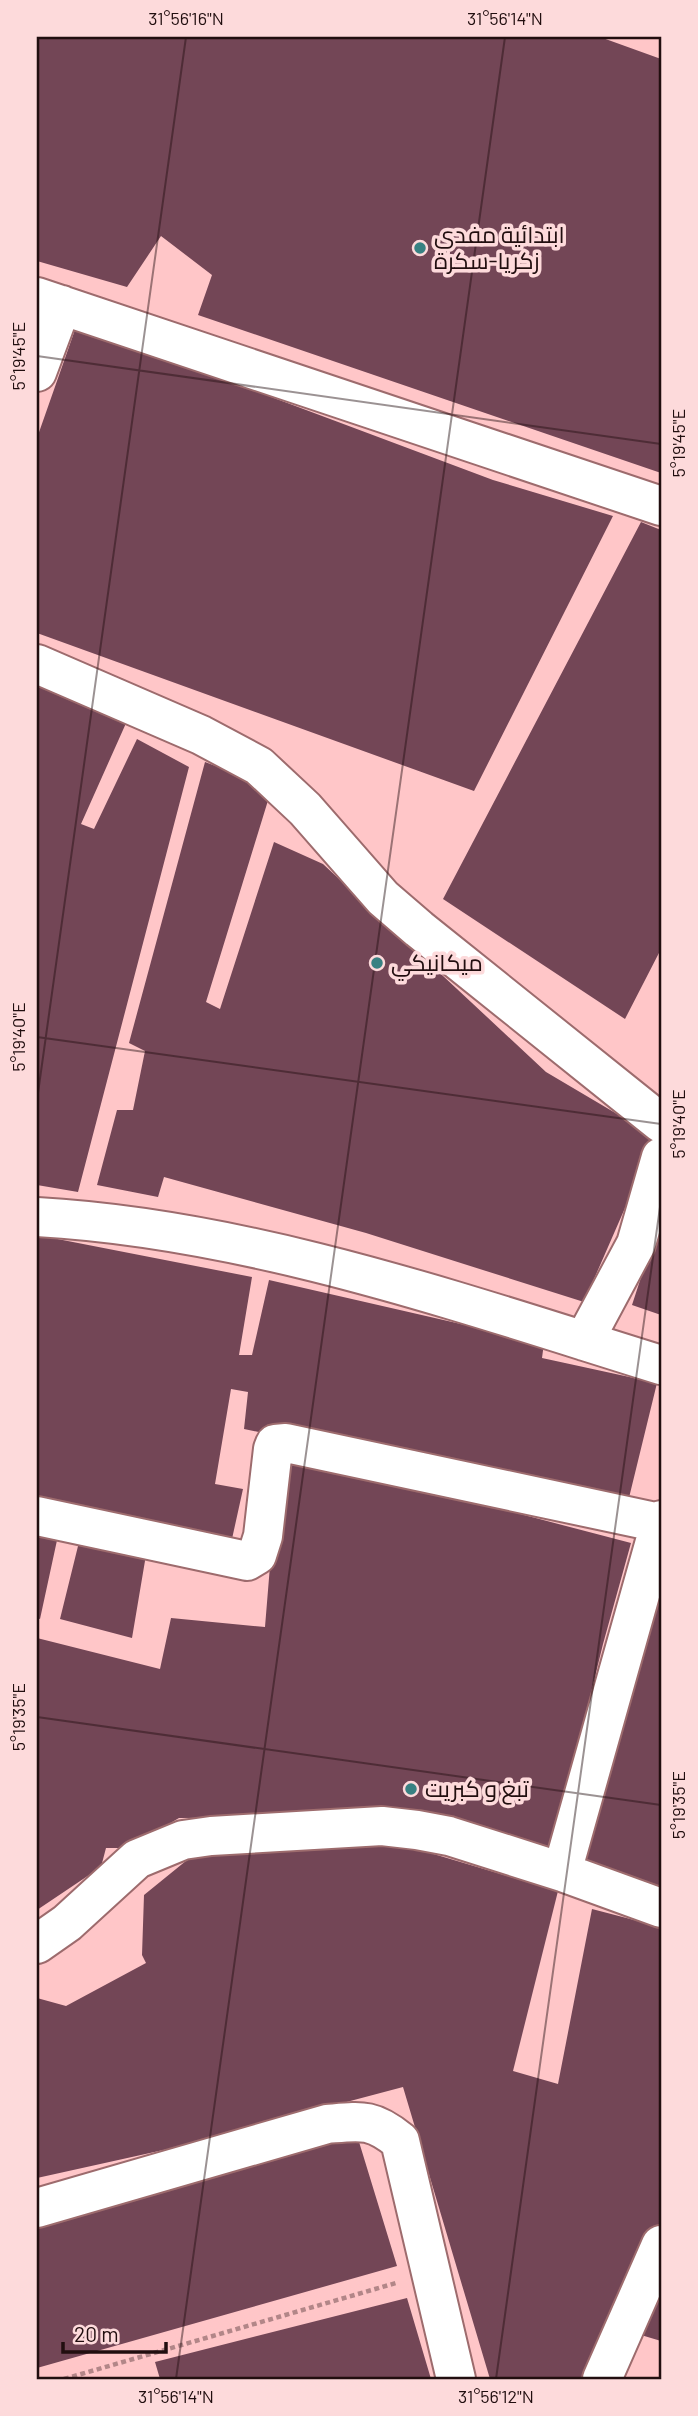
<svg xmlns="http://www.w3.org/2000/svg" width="698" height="2416" font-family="Barlow,Cairo,sans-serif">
  <rect width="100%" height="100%" fill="#ffc6c8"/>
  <!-- building -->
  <path fill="#734656" d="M37,37H600L661,59V473L198,315L212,275L161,236L127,287L37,261Z
    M77,324L493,480L613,516L474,791L37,633V438Z
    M641,522L661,530V949L625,1019L443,899Z
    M37,684L127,721L81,824L94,829L137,739L189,767L78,1192L37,1185Z
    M205,762L253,780L270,794L206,1002L220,1009L274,842L323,864L546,1072L656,1137L584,1302L366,1233L164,1177L158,1197L97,1185L117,1110H133L145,1051L129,1043Z
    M661,1216V1315L632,1305Z
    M37,1235L252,1277L239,1355H252L269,1280L544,1343L542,1358L657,1383L626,1510L244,1429L248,1392L231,1389L215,1484L243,1489L230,1548L37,1505Z
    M279,1456L417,1487L631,1543L603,1644L551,1857L440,1816L179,1818L128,1848H106L101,1867L37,1910V1638L160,1669L171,1618L265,1627Z
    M37,1527L59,1531L40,1619L37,1618Z
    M80,1538L147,1549L132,1638L60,1619Z
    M661,1555V1892L583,1865Z
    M400,1844L558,1891L513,2071L558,2084L592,1909L661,1927V2231L597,2379H490L403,2087L177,2147L37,2178V1998L66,2006L146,1963L142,1955L144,1895L192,1856Z
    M356,2132L397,2266L37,2368V2220Z
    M661,2280V2341L641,2335Z
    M407,2298L431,2379H160L155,2362Z"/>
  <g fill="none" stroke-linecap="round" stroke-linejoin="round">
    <defs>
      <path id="street" d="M37,297L661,506
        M37,372L62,305
        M37,664L201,735L259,766L305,809L383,898L419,929L661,1123
        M37,1217C250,1229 458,1302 661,1365
        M584,1341L636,1244L661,1157
        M37,1516L247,1561L257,1555L263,1536L273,1449L275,1444L286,1443L660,1523
        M562,1872L661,1520
        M37,1944L67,1923L137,1859L183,1840L211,1836L382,1826L417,1830L449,1836L562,1872L661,1908
        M37,2208L327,2124C361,2121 372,2118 400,2141L456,2379
        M602,2379L661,2245"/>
    </defs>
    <!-- street casing -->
    <use href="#street" stroke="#9d6b6d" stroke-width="42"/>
    <!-- path -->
    <path stroke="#b28688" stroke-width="4.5" stroke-dasharray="5 3.5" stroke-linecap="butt" d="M64,2379L396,2283"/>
    <!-- street -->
    <use href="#street" stroke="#fff" stroke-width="38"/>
  </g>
  <!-- ticks -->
  <path fill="none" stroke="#210e0f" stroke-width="2" stroke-opacity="0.45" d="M37,356L661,444M37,1037L661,1124M37,1100L186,37M37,1717L661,1805M176,2379L505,37M496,2379L661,1200"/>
  <!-- markers -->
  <g fill="#388182" stroke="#fddadb" stroke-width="2.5">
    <circle cx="420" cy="248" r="7"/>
    <circle cx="377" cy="963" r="7"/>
    <circle cx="411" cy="1789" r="7"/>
  </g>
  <g text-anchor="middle" stroke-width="7" stroke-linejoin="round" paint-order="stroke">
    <!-- poi labels -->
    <g font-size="23" fill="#210e0f" stroke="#fddadb" text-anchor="start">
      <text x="434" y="243">ابتدائية مفدي<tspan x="434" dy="26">زكريا-سكرة</tspan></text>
      <text x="391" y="971">ميكانيكي</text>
      <text x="425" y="1797">تبغ و كبريت</text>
    </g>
  </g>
  <!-- border -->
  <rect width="698" height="2416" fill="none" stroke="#fddadb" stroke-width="77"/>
  <!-- scale -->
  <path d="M63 2342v10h103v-10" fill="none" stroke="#210e0f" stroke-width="3.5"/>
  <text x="74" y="2342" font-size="21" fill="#210e0f" stroke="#fddadb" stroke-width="5" paint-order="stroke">20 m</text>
  <rect x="38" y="38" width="622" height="2340" fill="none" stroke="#210e0f" stroke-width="2.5"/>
  <g font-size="18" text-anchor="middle" fill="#210e0f">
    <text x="186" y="25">31°56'16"N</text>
    <text x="505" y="25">31°56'14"N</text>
    <text transform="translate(19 356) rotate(-90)" y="6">5°19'45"E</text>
    <text transform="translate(679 443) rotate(-90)" y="6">5°19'45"E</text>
    <text transform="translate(19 1037) rotate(-90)" y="6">5°19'40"E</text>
    <text transform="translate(679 1124) rotate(-90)" y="6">5°19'40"E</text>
    <text transform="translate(19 1717) rotate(-90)" y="6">5°19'35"E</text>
    <text transform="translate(679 1805) rotate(-90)" y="6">5°19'35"E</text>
    <text x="176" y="2403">31°56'14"N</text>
    <text x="496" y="2403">31°56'12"N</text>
  </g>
</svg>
